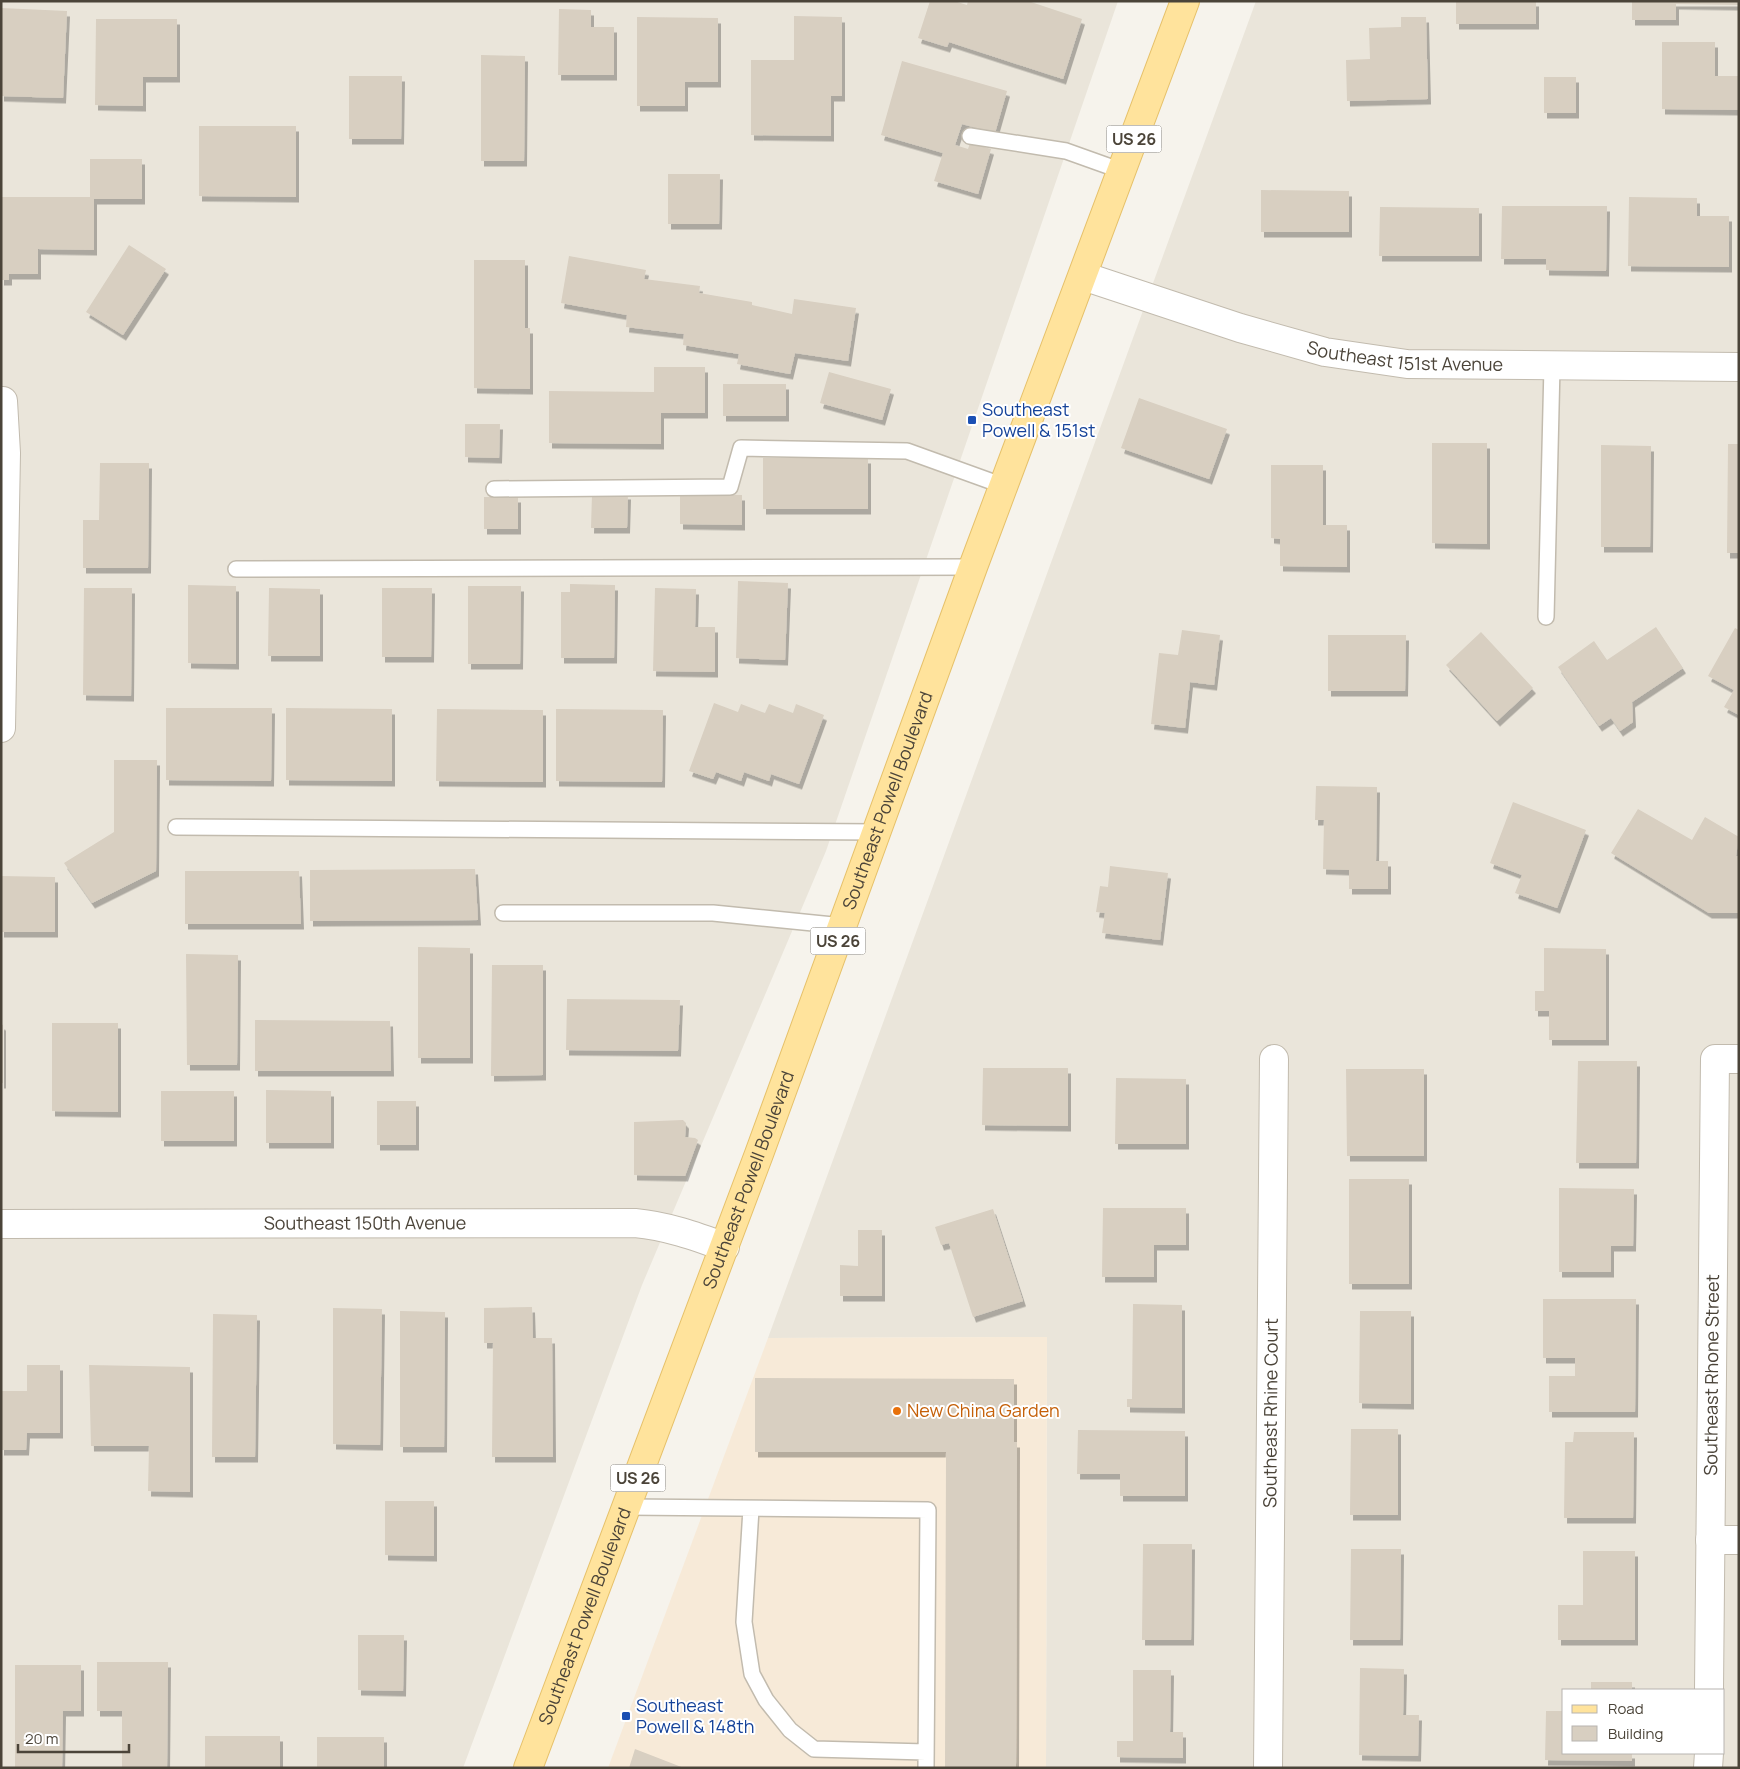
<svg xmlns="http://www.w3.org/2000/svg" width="1740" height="1769" font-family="Manrope,sans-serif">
  <defs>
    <filter id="shadow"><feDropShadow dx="3" dy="5.5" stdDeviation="0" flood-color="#0004"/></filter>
  </defs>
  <rect width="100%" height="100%" fill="#f6f3ec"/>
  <!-- residential -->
  <path fill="#eae5da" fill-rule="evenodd" d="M1,1H1118L826,851L642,1285L463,1768H1Z
    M1256,1H1739V1768H1046L1047,1337L768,1338ZM1564,1690H1724V1753H1564Z"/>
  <!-- commercial -->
  <path fill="#f7ead8" d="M1047,1337L1046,1768H608L768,1338Z"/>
  <!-- building -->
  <path fill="#d8cfc1" filter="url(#shadow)" d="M930,1H954L967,5L968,1H1028L1082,19L1063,79L949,42L947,47L918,38Z
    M1456,1H1536V24H1456Z
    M1632,1H1739V5L1676,4V20H1632Z
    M1,8L67,11L63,98L1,96Z
    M559,9L591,10V27H614V75H558Z
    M794,16L842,17V96H831V136L751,135V60H794Z
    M637,17L718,18V82H685V106H637Z
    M1401,17H1426L1428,99L1347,101L1346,60L1370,59L1369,28L1401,27Z
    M96,19H177V77H143V106L95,105Z
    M1662,42H1715V76H1739V110L1662,109Z
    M481,55L525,56L524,161H481Z
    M902,61L1007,91L995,133L962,124L955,145L968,149L970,143L991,149L978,194L934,181L943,153L881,135Z
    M349,76H402L401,139H349Z
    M1544,77H1576V113H1544Z
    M199,126H296V197L199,196Z
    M90,159H142V199H94V250L38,249V274H9V280H1V197H90Z
    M668,174H720L719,224H668Z
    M1261,190L1349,191V232H1261Z
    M1629,197L1697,198V216H1729V267L1628,266Z
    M1502,206H1607L1606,271L1546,270V259H1501Z
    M1380,207L1479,208V256H1379Z
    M129,245L166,269L123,335L86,312Z
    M569,256L646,270L644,279L700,286L699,293L752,302V305L792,314L794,299L856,308L848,361L795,353L790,374L737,364L739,354L683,345L684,334L626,327L627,315L561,303Z
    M474,260H525V328H530V389L474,388Z
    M654,367H705V413H661V444L549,443V391L654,392Z
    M829,372L891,389L882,420L820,403Z
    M723,384H786V416H723Z
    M1139,398L1227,429L1209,479L1121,448Z
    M465,424H500L499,458L465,457Z
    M1432,443H1487V544L1432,543Z
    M1728,444H1739V553H1727Z
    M1601,445L1651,446L1650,547H1601Z
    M763,458H868V509H763Z
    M100,463H149L148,568H83V520H99Z
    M1271,465H1323V525H1347V567L1280,566V539L1271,538Z
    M592,494H628L627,528H591Z
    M680,494L742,495V525L680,524Z
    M484,497H518V529H484Z
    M738,581L788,583L785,660L736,658Z
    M570,584L615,585L614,658H561V592H570Z
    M188,585L236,586V664L188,663Z
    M468,586H521L520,664H468Z
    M84,588H132L131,696L83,695Z
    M269,588L320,589V656H268Z
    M382,588H432L431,657H382Z
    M655,588L696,589L695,627H715V672L653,671Z
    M1656,627L1683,668L1632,702L1633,722L1620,731L1611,718L1599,726L1558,667L1594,641L1607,660Z
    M1735,628L1739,630V715L1724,707L1734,690L1708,676Z
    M1182,630L1220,635L1214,685L1190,682L1185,728L1151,724L1159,653L1178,655Z
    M1481,632L1533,688L1497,721L1446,665Z
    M1328,635H1406L1405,691H1328Z
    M714,703L738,712L741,704L765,713L769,704L793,713L796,704L824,715L799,784L771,774L769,781L744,772L741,781L716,772L713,779L689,771Z
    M166,708H272L271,781L166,780Z
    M286,708L392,709V781L286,780Z
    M437,709L543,710V782L436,781Z
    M556,709L663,710L662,782L556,781Z
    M114,760H157L156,871L92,903L64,863L114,832Z
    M1316,786L1377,787L1376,861H1388V889H1349V870L1323,869L1324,820H1315Z
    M1513,802L1586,830L1557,908L1515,893L1522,875L1490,863Z
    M1638,809L1692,840L1705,817L1739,837L1736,856H1739V913H1709L1611,853Z
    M1110,866L1168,873L1160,940L1102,933L1105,913L1096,912L1100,886L1108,887Z
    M475,869L478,920L310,921V870Z
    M185,871H299L301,924H185Z
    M1,876L55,877V932H1Z
    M418,947L470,948V1058H418Z
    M1544,948L1606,949V1040H1549V1011H1535V991H1544Z
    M186,954L238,955L237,1065H187Z
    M492,965H543V1075L491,1076Z
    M567,999L680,1000L678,1051L566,1050Z
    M255,1020L390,1021L391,1071H255Z
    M52,1023H118V1112L52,1111Z
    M1,1024L3,1025V1083H1Z
    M1578,1061H1637L1636,1163H1576Z
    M983,1068H1068V1126L982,1125Z
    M1346,1069H1424V1156H1347Z
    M1116,1078L1186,1079V1144H1115Z
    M266,1090L331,1091V1143H266Z
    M161,1091H234V1141H161Z
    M377,1101H416V1145H377Z
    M683,1120L686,1123L685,1137L695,1138L698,1140L685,1176L634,1175V1122Z
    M1349,1179H1409V1284H1349Z
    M1559,1188L1634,1189L1633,1246H1611V1272H1559Z
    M1103,1208H1186V1245H1154V1277H1102Z
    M993,1209L1023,1301L973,1317L949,1243L941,1245L935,1227Z
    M858,1230H882V1296H840V1265L858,1266Z
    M1543,1299H1636L1635,1412H1549V1376H1575V1358H1543Z
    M1133,1304L1182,1305V1408L1127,1407V1399H1132Z
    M532,1307L533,1338H552L553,1457H492L493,1343H484V1308Z
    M333,1308L382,1309L380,1445L333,1444Z
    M400,1311L445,1312L444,1447H400Z
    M1360,1311H1411V1404L1359,1403Z
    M213,1314L257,1315L255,1457H212Z
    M27,1365H60V1433H27L26,1450H1V1391H27Z
    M89,1365L190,1367V1492L148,1491L149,1446H91Z
    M755,1378L1014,1379V1442H1017L1016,1768H945L946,1452H755Z
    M1351,1429H1398V1515H1350Z
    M1078,1430L1185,1431V1496H1120V1474H1077Z
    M1574,1432H1634L1633,1518H1564L1565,1442H1573Z
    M385,1501H434V1556L385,1555Z
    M1143,1544H1192L1191,1640H1142Z
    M1351,1549H1401L1400,1640H1350Z
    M1583,1551H1635V1640H1558V1605H1583Z
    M358,1635H404L403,1691L358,1690Z
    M97,1662H168L167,1768H122V1711H97Z
    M15,1665H81V1711H63L62,1768H15Z
    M1360,1668L1404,1669L1403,1715H1419L1418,1756L1359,1755Z
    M1133,1670H1171L1170,1732H1183V1758L1117,1757V1741H1133Z
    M1591,1682H1632V1690H1591Z
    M1546,1711H1564V1753H1632V1761L1545,1760Z
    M205,1736H280V1768H205Z
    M317,1737H384V1768H317Z
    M635,1749L684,1768H629Z"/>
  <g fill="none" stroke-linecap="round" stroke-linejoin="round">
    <defs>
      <path id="lane" d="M970,136L1066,151L1122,171
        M494,489L730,487L741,448L907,451L1004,486
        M236,569L973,567
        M1546,617L1552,366
        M176,827L878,832
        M503,913H713L843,926
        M627,1507L928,1510L926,1768
        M751,1509L744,1622L752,1674L766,1700L790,1730L814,1749L926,1752"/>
      <g id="street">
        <path id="s1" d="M1083,276L1240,328L1325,352L1407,364L1739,367"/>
        <path d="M1,401H3L6,453L1,728"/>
        <path id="s2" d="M1,1224L635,1223C667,1226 695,1236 725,1247"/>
        <path d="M1710,1540H1739"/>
        <path id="s3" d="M1709,1690L1715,1059H1739"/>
        <path id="s4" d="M1268,1768L1274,1059"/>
        <path d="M1708,1768L1709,1753"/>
      </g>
      <g id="primary">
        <path id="s5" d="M528,1768L759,1154L973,567L1185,1"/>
      </g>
    </defs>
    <!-- lane casing -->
    <use href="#lane" stroke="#c2bbae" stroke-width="18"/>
    <!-- street casing -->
    <use href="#street" stroke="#c2bbae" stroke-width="30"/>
    <!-- primary casing -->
    <use href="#primary" stroke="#e6c16a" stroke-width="30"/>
    <!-- lane -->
    <use href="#lane" stroke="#fff" stroke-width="15"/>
    <!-- street -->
    <use href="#street" stroke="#fff" stroke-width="28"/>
    <!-- primary -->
    <use href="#primary" stroke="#ffe39c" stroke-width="28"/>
  </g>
  <!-- markers -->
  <g fill="#1a4fb4" stroke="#fff" stroke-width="2">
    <rect x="967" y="415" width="10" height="10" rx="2.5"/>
    <rect x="621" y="1711" width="10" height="10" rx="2.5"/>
  </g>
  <circle fill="#e8710a" stroke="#fff" stroke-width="2" cx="897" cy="1411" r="5"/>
  <g text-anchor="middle" stroke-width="4" stroke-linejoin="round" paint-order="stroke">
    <!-- shield labels -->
    <g fill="#fff" stroke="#817c74" stroke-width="1">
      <rect x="1106.5" y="125.5" width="55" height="27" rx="4"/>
      <rect x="810.5" y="927.5" width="55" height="27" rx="4"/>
      <rect x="610.5" y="1464.5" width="55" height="27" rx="4"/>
    </g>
    <g font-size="16" font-weight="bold" fill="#4b4439">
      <text x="1134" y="145">US 26</text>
      <text x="838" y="947">US 26</text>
      <text x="638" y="1484">US 26</text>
    </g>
    <!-- street labels -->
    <g font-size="18" fill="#4b4439" stroke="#fff">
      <text dy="6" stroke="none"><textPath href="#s1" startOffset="334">Southeast 151st Avenue</textPath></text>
      <text dy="6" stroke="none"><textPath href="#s5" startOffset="1032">Southeast Powell Boulevard</textPath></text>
      <text dy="6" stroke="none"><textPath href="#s5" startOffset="628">Southeast Powell Boulevard</textPath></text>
      <text dy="6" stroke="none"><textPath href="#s2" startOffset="364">Southeast 150th Avenue</textPath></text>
      <text dy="6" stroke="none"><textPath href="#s3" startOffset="315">Southeast Rhone Street</textPath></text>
      <text dy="6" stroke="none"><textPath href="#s4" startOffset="355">Southeast Rhine Court</textPath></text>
      <text dy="6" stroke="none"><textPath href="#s5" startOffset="162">Southeast Powell Boulevard</textPath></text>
    </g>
    <!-- transit labels -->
    <g font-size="18" fill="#164399" stroke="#fff" text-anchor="start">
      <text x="982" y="416">Southeast<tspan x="982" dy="21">Powell &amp; 151st</tspan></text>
      <text x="636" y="1712">Southeast<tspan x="636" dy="21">Powell &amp; 148th</tspan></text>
    </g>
    <!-- food labels -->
    <g font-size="18" fill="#c56008" stroke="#fff" text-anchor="start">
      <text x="907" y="1417">New China Garden</text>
    </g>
  </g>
  <!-- border -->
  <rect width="1740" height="1769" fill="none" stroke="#4b4439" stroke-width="5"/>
  <!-- legend -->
  <rect x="1562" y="1689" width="162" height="65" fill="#ffffff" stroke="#b7b4b0"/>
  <rect x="1572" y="1705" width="25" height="8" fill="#ffe39c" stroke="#b7b4b0"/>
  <text x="1608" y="1714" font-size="15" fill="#4b4439">Road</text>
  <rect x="1572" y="1726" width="25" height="15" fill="#d8cfc1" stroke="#b7b4b0"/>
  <text x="1608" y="1739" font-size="15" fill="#4b4439">Building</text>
  <!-- scale -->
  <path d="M18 1744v8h111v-8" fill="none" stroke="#4b4439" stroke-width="2.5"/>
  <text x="25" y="1744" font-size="15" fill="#4b4439" stroke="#ffffff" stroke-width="4" paint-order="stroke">20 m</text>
</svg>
